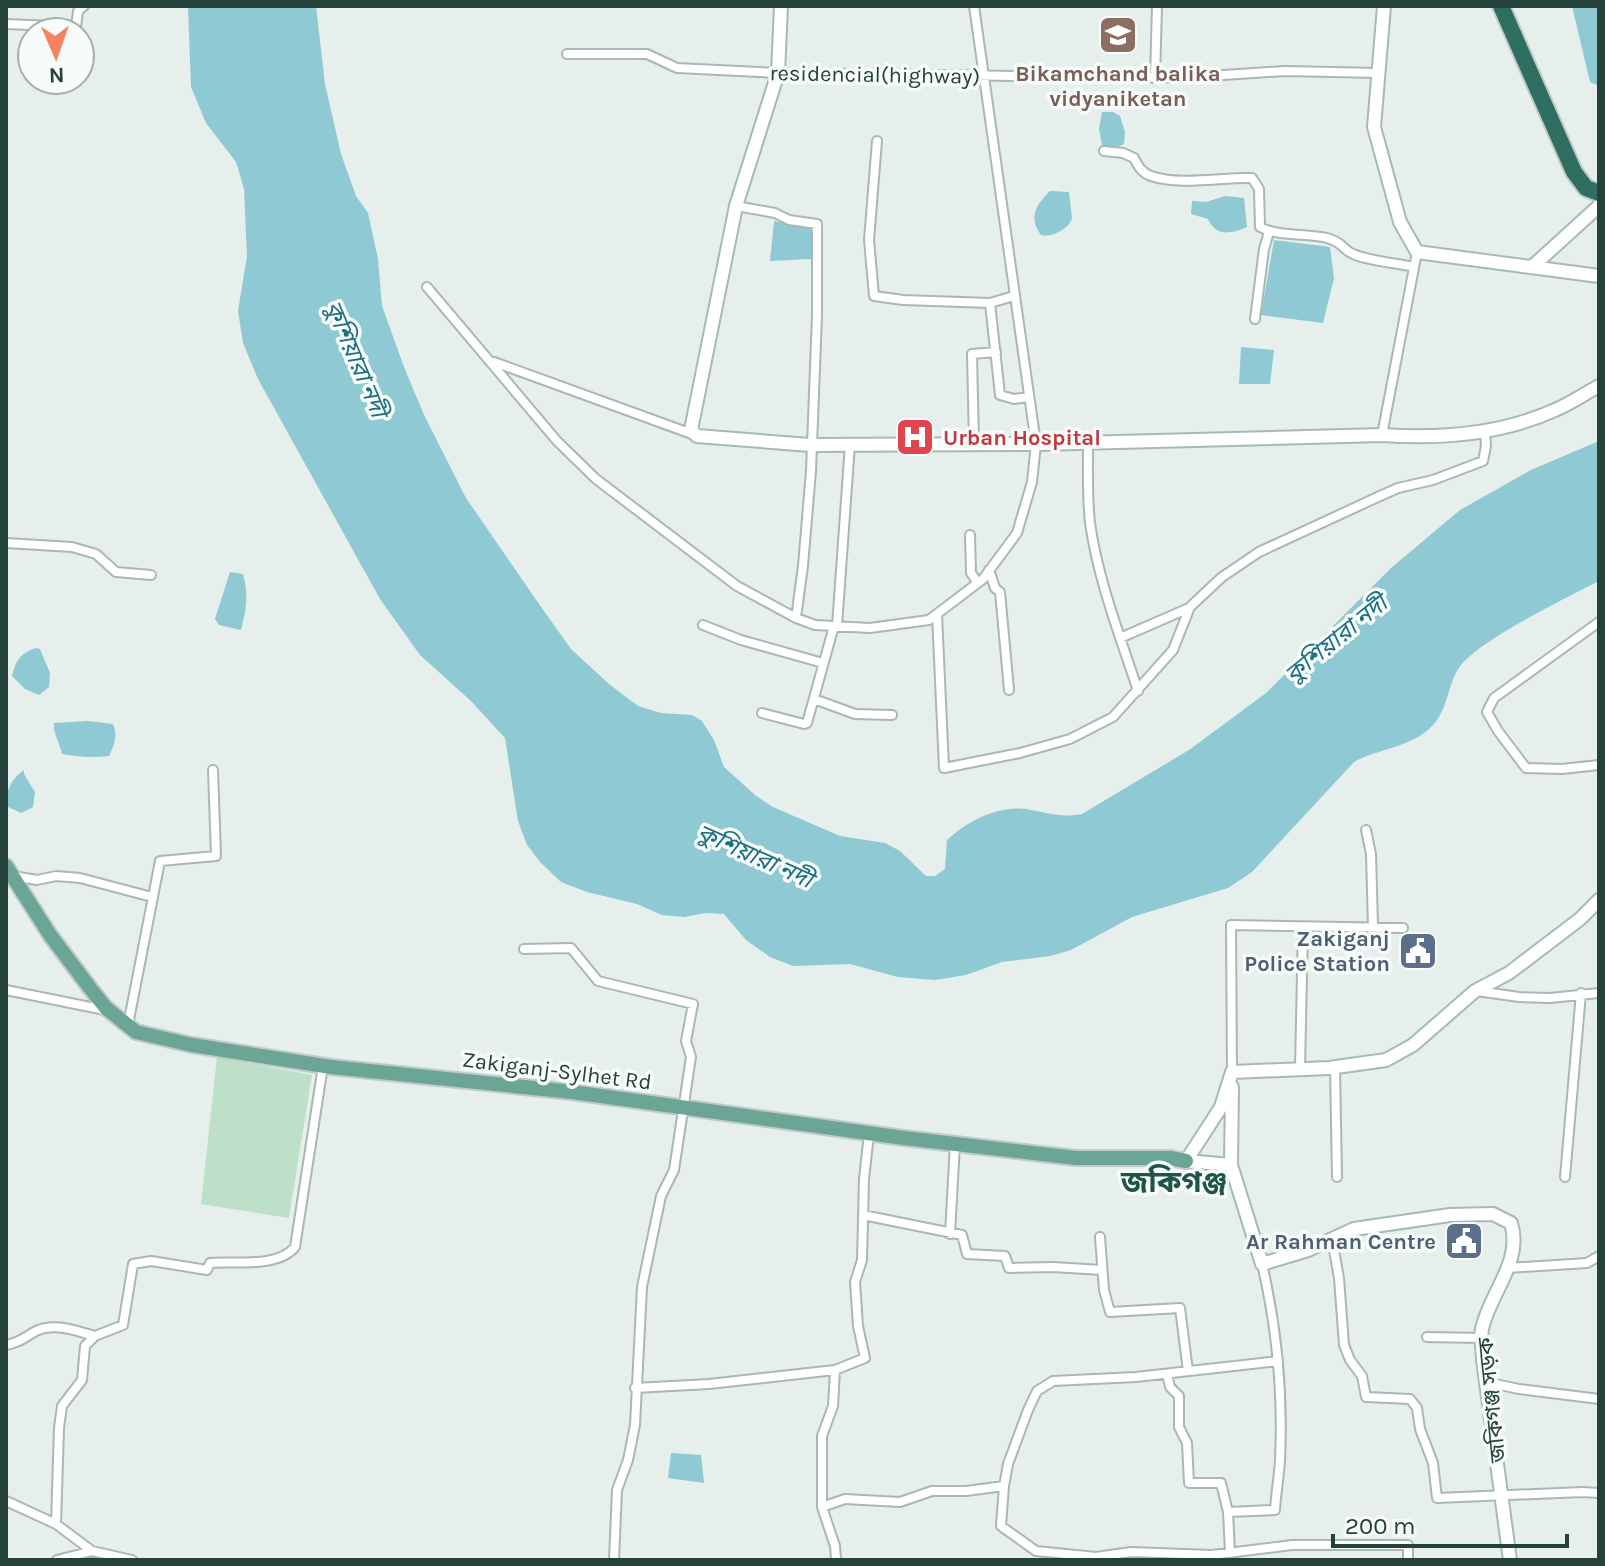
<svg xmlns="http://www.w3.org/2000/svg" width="1605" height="1566" font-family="Karla,'Noto Sans Bengali',sans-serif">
  <rect width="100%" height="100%" fill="#e6efeb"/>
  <!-- green -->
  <path fill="#bfe0c8" d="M217,1057L312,1075L289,1218L201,1204Z"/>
  <!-- water -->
  <path fill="#8ec9d4" d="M188,6H316L325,84L341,154L356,196L368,213L378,259L382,306L404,367L424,415L466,498L539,604L571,649L609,684L638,706L661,713L692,715L702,721L714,740L724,767L755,795L773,807L840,836L885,843L900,851L926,876H935L945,869L947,840C967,821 998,805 1027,809C1047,813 1061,818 1082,814L1189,750L1266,693L1391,568L1460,510L1531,470L1599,441V581C1566,598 1483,638 1461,665C1447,683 1449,709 1432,726C1411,748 1379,748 1354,762L1252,872L1228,888L1132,917L1071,950L1050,956L1002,962L966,975L935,980L898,977L850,964L793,966L770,957L746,940L724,914L706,913L684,917L662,915L637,904L587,892L561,882L541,863L527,845L518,821L505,738L471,701L420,655L380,599L258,379L243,343L238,311L247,256L244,189L236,162L206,123L191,87Z
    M1572,6H1599V86L1590,82Z
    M1102,112H1113L1120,116L1125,132L1124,144L1115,148L1102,145L1099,129Z
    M1050,191L1069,192L1072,219C1068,229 1052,238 1041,235C1028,217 1036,205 1050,191Z
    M1225,196L1244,198L1247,227C1231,234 1216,237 1208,219L1191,214L1192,201L1206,202Z
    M774,221L811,228V259L770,261Z
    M1274,240L1330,247L1334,278L1323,323L1261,315Z
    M1241,347L1274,350L1270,384H1239Z
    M230,572L243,574C249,595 246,610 241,630L219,625L215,619Z
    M36,648L40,649L50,673L49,687L39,695L25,689L12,676C16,661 20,653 36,648Z
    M89,721L113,724C118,735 114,746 109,756C93,758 78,757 62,754C60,743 53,734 54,723Z
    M24,770V774L35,792L33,807L21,813L6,806C6,790 11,779 24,770Z
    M671,1453L701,1455L704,1483L668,1478Z"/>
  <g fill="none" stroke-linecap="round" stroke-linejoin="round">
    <defs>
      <path id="street" d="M6,24L76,27L78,11L84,6
        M567,54H647L677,68L778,73L1179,78L1285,71L1379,73
        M1155,78L1157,6
        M877,141L869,240L874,296L903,300L990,303
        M1104,151L1123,153L1134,158C1138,166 1142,173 1151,176C1180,186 1222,177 1252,178L1259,189L1260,227C1279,237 1306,233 1327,238C1343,242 1343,250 1353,254C1369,261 1396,263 1414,267
        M736,206L775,213L789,220L817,224V316L811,471L803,566L796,618
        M427,287L557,441L596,479L737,586L796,618L815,625L870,628L929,620L983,579L1017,533L1032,482L1036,444L974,6
        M1014,296L990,303L1000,395L1014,399L1029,397
        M1255,319L1264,249L1269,232
        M494,362L692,434
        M1382,435L1417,252
        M1088,443C1088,469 1087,497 1090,523C1098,580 1120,636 1138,691
        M974,444L972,354L996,352
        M970,535L971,573L978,583
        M6,543L72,547L96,554L116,572L151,575
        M989,570L995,588L1000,592L1009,690
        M937,614L944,768L1020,753L1070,739L1113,717L1173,650L1190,607L1222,577L1259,552L1380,496L1398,488L1433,480L1483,461L1486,446L1485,431
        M1599,622L1494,698L1487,712L1498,731L1526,768L1562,769L1599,765
        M703,625L741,640L823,663
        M837,626L850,444
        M1120,638L1189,608
        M814,699L855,714L892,715
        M762,713L804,724L807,723L834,626
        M1366,830L1371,854L1373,926
        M13,876L37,880L56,876L80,878L152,897
        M524,949L571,948L598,981L693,1004L686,1041L691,1057L674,1170L661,1196L642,1287L635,1425L628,1460L617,1490L614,1560
        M6,990L105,1010
        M1477,991L1519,997L1550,998L1599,993
        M128,1025L160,861L216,856L213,770
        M1335,1068L1337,1177
        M1300,1069L1303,927
        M1232,1072L1231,925L1403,928
        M1565,1177L1581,993
        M863,1215L962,1235L967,1254L1005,1256L1009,1268L1053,1267L1102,1270
        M950,1234L955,1144
        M1100,1237L1104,1290L1110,1312L1180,1308L1188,1371
        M1332,1239L1339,1278L1344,1345L1350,1360L1362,1376L1366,1397L1410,1399L1417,1408L1420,1429L1433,1463L1437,1498L1583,1492L1599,1493
        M1508,1268L1587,1263L1599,1256
        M1427,1337L1482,1338
        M6,1345C19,1343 25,1337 36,1331C55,1322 76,1331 95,1336
        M835,1370L833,1406L822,1436V1507L835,1546L836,1560
        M1167,1374L1170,1387L1179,1396V1427L1187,1443L1189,1483H1221L1228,1512L1230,1553
        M1486,1382L1519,1389L1599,1399
        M635,1388L709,1384L835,1370L865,1358L858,1326L855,1282L862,1260L864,1179L869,1134
        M1004,1486L1008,1464L1028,1410L1037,1391L1053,1381L1136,1377L1278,1361
        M6,1501L56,1524L92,1551
        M822,1507L845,1499L900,1502L932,1491H966L1004,1486L1001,1526L1036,1551L1096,1557L1131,1552L1212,1555L1292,1545H1408V1560
        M1228,1512L1275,1510C1276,1493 1279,1477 1280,1460C1283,1395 1277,1328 1262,1264
        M56,1524L59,1428L62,1406L82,1380L85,1346L95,1336L123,1325L133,1264L151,1261L207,1270L210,1263C235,1261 278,1268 295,1247L323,1066
        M57,1560L92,1551L132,1560"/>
      <path id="secondary" d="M781,6L778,73L736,206L691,430L697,436L810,445L1040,444L1382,435C1440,439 1500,435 1555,410C1570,404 1584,394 1599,386
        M1384,6L1374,127L1400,222L1417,252L1599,276
        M1533,266L1599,206
        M1232,1072L1329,1068L1386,1060L1413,1045L1475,991L1509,973L1580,919L1599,900
        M1186,1161L1231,1165L1262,1264L1308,1250L1354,1229L1450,1215L1493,1214L1511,1223C1523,1262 1490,1292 1482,1329C1480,1338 1483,1351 1483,1360L1510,1560
        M1186,1161L1221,1107L1232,1072
        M1231,1165L1232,1087"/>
      <path id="primary" d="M6,866L50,935L90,988L106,1008L136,1032L192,1045L331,1067L572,1092L904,1138L1076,1158H1170L1186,1161"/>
      <path id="highway" d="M1501,6L1574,172L1586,188L1599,193"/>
    </defs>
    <!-- street casing -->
    <use href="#street" stroke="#a8b8b2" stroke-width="12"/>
    <!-- secondary casing -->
    <use href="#secondary" stroke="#a4bbb3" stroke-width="16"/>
    <!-- primary casing -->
    <use href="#primary" stroke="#c2cac8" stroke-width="18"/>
    <!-- highway casing -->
    <use href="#highway" stroke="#c2cac8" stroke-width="20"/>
    <!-- street -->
    <use href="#street" stroke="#fff" stroke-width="8"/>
    <!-- secondary -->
    <use href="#secondary" stroke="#fff" stroke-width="12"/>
    <!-- primary -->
    <use href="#primary" stroke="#6aa596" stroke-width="14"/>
    <!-- highway -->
    <use href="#highway" stroke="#2f6f62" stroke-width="16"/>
  </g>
  <!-- icons -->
  <defs>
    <symbol id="school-square" viewBox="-11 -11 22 22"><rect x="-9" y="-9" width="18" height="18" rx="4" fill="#8d6e63" stroke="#f7fbf9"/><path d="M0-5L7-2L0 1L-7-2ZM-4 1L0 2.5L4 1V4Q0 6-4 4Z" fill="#fff"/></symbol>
    <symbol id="hospital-square" viewBox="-11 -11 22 22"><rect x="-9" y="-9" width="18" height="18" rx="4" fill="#e0444e" stroke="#f7fbf9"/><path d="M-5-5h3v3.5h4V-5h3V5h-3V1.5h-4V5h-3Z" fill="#fff"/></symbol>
    <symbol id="civic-square" viewBox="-11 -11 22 22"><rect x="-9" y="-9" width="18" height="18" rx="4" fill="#5c6f8a" stroke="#f7fbf9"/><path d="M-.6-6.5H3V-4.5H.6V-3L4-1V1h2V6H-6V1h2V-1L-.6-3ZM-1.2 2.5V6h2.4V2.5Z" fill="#fff"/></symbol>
  </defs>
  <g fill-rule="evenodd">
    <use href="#school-square" x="1096" y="13" width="44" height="44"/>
    <use href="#hospital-square" x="893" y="415" width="44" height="44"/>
    <use href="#civic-square" x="1396" y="929" width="44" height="44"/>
    <use href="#civic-square" x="1442" y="1219" width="44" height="44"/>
  </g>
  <g text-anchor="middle" stroke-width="7" stroke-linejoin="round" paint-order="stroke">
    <!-- education labels -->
    <g font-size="22" font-weight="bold" fill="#785e54" stroke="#f7fbf9">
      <text x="1118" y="81">Bikamchand balika<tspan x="1118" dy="25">vidyaniketan</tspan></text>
    </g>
    <!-- street labels -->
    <g font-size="22" fill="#24423a" stroke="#f7fbf9">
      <text transform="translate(875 74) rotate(1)" y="8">residencial(highway)</text>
      <text transform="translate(557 1070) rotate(7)" y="8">Zakiganj-Sylhet Rd</text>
      <text transform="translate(1491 1400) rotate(-96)" y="8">জকিগঞ্জ সড়ক</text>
    </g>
    <!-- health labels -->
    <g font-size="22" font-weight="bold" fill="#be3a42" stroke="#f7fbf9" text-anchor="start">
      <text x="943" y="445">Urban Hospital</text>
    </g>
    <!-- service labels -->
    <g font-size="22" font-weight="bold" fill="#4e5e75" stroke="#f7fbf9" text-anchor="end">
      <text x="1390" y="946">Zakiganj<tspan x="1390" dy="25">Police Station</tspan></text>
      <text x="1436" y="1249">Ar Rahman Centre</text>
    </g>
    <!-- water labels -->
    <g font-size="24" font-style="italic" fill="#1c6f80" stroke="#f7fbf9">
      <text transform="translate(356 359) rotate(67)" y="8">কুশিয়ারা নদী</text>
      <text transform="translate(1336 639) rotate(-39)" y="8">কুশিয়ারা নদী</text>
      <text transform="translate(755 856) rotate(24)" y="8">কুশিয়ারা নদী</text>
    </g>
    <!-- district labels -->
    <g font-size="30" font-weight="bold" fill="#1f5548" stroke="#f7fbf9">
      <text x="1174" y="1192">জকিগঞ্জ</text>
    </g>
  </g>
  <!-- border -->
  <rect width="1605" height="1566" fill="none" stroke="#24423a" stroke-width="16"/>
  <!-- north arrow -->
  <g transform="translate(56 56) rotate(178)"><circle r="38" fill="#f7fbf9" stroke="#a3b1ad" stroke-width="2"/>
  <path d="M0-6L14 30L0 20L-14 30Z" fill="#f4845f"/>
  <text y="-12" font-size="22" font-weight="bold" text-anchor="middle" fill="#24423a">N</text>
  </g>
  <!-- scale -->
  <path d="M1333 1534v12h234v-12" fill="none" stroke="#24423a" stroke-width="4"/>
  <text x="1345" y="1534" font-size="24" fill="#24423a" stroke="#f7fbf9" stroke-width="6" paint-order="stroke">200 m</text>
</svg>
